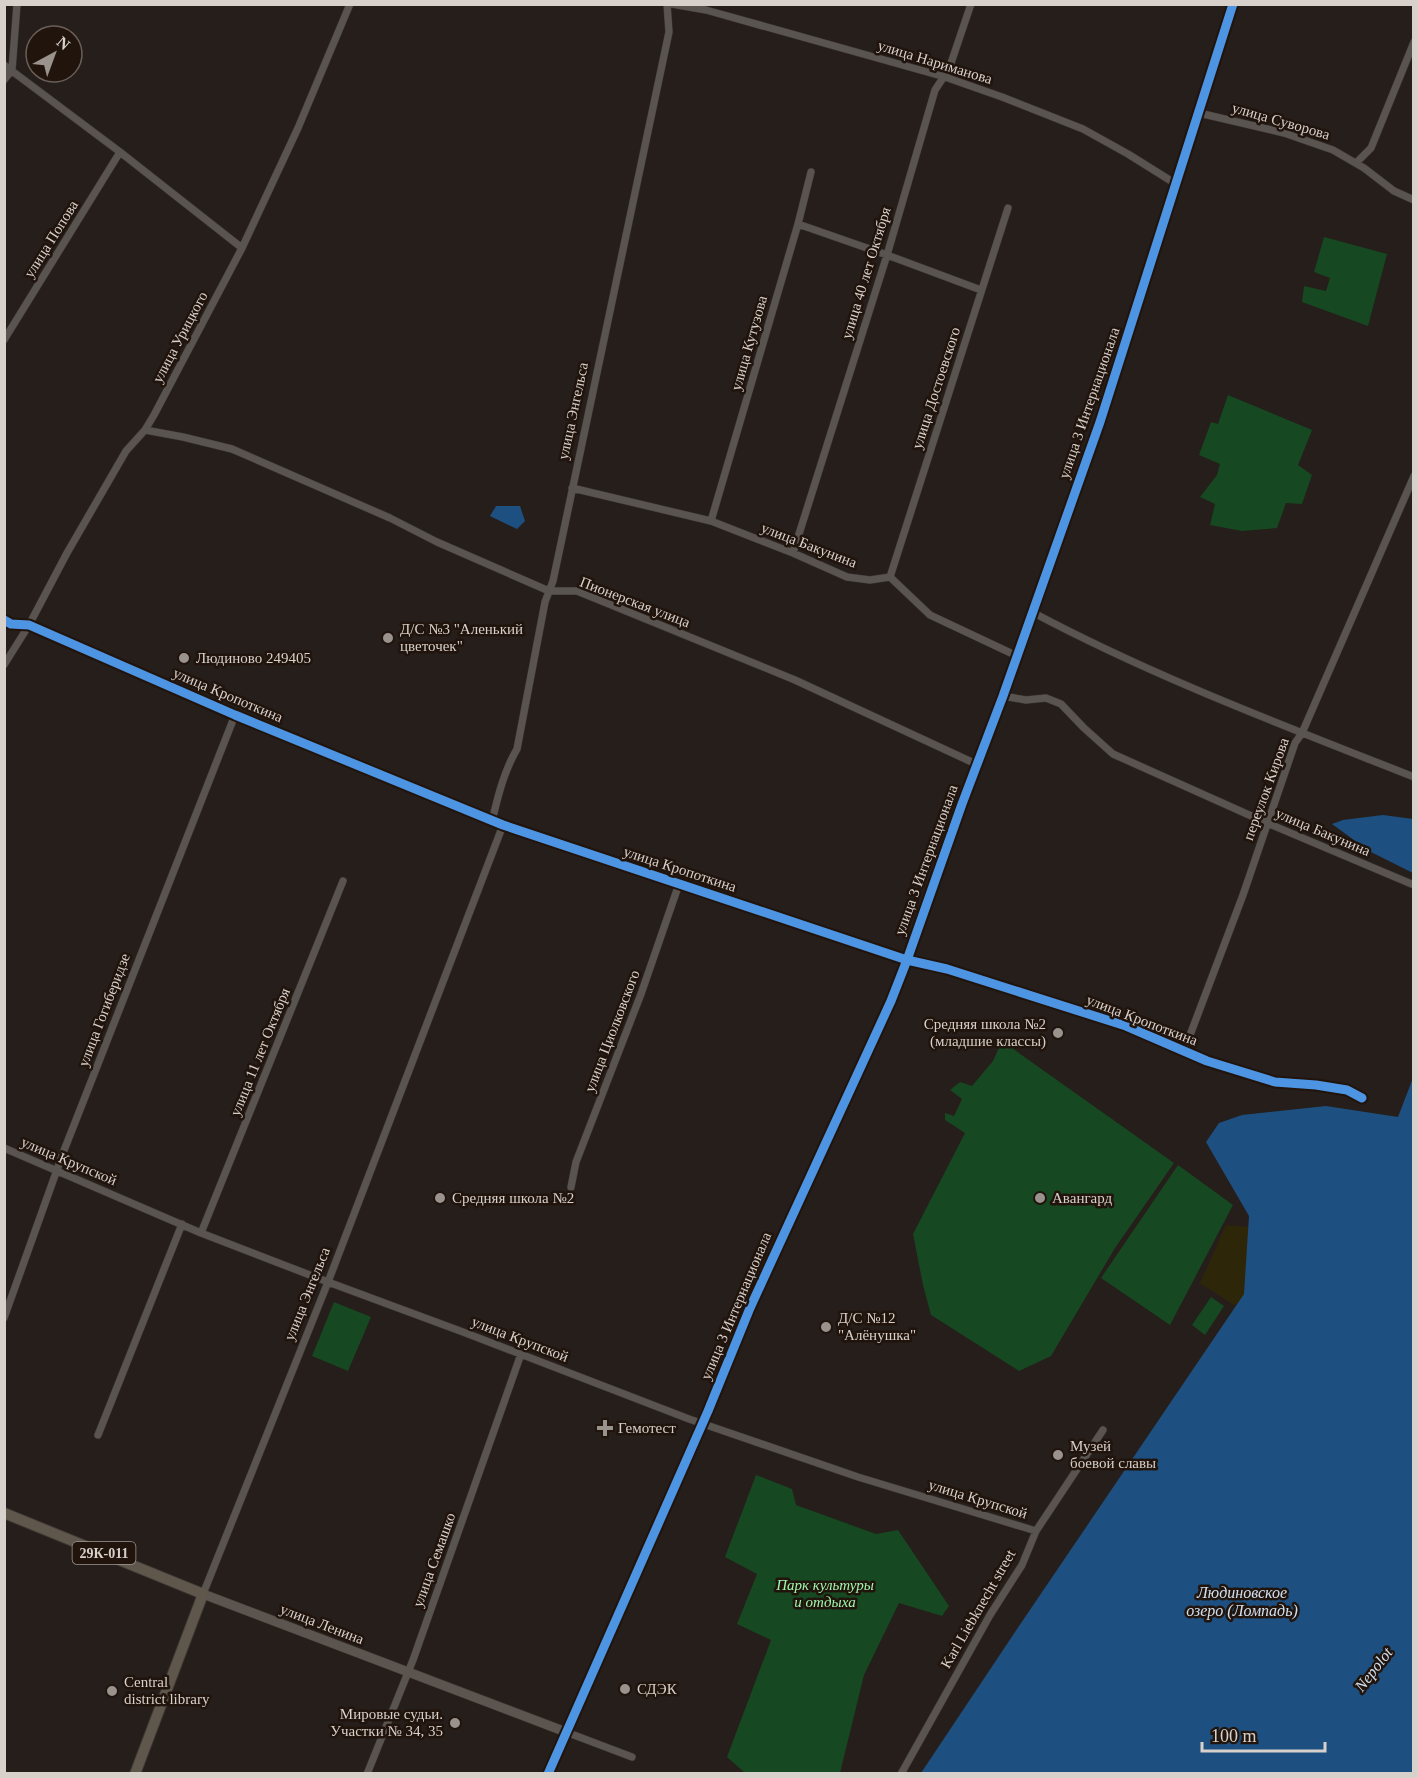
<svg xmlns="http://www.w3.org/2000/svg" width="1418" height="1778" font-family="'Times New Roman',serif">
  <rect width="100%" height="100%" fill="#261e1a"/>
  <!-- green -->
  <path fill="#164821" d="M1324,237L1387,254L1368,326L1302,302L1304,286L1326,291L1330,278L1314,272Z
    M1228,395L1312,430L1298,465L1312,475L1302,504L1286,503L1277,528L1242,531L1210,525L1215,504L1200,497L1217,475L1220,464L1199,455L1211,422L1218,424Z
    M1002,1041L1174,1163L1115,1248L1051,1356L1019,1371L931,1315L923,1285L913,1234L965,1133L945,1120V1113L954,1116L962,1099L950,1090L960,1082L972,1086L993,1061Z
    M1178,1165L1233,1205L1170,1325L1101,1278Z
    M1211,1297L1224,1306L1205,1335L1192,1325Z
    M334,1302L371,1317L348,1371L312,1356Z
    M756,1475L792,1489L796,1505L876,1534L898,1530L949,1606L942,1616L899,1603L864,1675L840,1773H745L727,1757L771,1640L737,1624L757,1574L725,1557Z"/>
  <!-- sand -->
  <path fill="#2e2609" d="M1259,1220L1257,1296L1234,1305L1200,1283L1226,1225L1247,1227Z"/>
  <!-- water -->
  <path fill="#1d5080" d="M496,506H520L525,521L517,529L490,516Z
    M1383,815L1413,819V873L1369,851L1332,824L1343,820Z
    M1413,1078V1773H921L1013,1635L1244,1294L1249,1216L1206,1142L1219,1123L1242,1115L1326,1106L1398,1117Z"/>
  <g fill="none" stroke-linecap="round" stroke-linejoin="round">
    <defs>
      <path id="street" d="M672,4L706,10L945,77L1002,97L1083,129L1128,154L1176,184
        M4,65L120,152L242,248
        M4,80L12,70L17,4
        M1199,113L1284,133L1333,150L1364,168L1394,191L1414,200
        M1356,163L1371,148L1414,42
        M798,224L887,255L981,290
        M4,340L120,152
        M145,430L183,437L232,449L390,518L437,542L549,591H577L795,680L976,764
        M572,488L711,521L793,553L847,577L870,580L890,577L930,615L1017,656
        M711,521L798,224L811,172
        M793,553L887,255L935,90L949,69L971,4
        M890,577L1008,208
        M1032,612C1154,677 1285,726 1414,777
        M4,620L11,624L29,625L235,715L503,825L907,960L947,969L1126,1026L1207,1061L1275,1082L1316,1085L1347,1090L1362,1098
        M4,665L29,625L67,553L126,451L145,430L154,415L242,248L298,128L350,4
        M1003,696L1026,700L1046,698L1061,704L1084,728L1113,754L1267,823L1414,885
        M492,821C498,796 504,771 517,749L545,602L553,581L669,32L667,4
        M1184,1051L1243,895L1295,743L1302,733L1414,476
        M4,1148L201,1233L328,1282L463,1332L689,1419L858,1477L1036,1531
        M571,1187L576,1162L641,994L679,884
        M201,1233L343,881
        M4,1318L63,1153L235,715
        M98,1435L182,1224
        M203,1594L328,1282L503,825
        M367,1774L413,1660L521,1354
        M548,1774L566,1732L632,1757
        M901,1774L990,1615L1022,1565L1036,1531L1103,1430"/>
      <path id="secondary" d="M203,1594L566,1732L708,1411L750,1308L891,1001L907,960L962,804L1003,696L1100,422L1233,4"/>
      <path id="primary" d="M4,1513L203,1594L135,1774"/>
    </defs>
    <!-- street casing -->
    <use href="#street" stroke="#3e3835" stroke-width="8"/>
    <!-- secondary casing -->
    <use href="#secondary" stroke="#3e3835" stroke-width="10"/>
    <!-- primary casing -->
    <use href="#primary" stroke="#3e3835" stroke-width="12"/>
    <!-- street -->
    <use href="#street" stroke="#5a5450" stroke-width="7"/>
    <!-- secondary -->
    <use href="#secondary" stroke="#5c554f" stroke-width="9"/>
    <!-- primary -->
    <use href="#primary" stroke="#5f574b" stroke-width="10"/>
    <defs>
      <path id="cycleway" d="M4,620L11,624L29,625L235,715L503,825L907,960L947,969L1126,1026L1207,1061L1275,1082L1316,1085L1347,1090L1362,1098
        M548,1774L708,1411L750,1308L891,1001L907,960L962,804L1003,696L1100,422L1233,4"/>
    </defs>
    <!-- cycleway casing -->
    <use href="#cycleway" stroke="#20140d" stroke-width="13"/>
    <!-- cycleway -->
    <use href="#cycleway" stroke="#4d94e3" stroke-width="9"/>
  </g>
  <!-- markers -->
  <g fill="#9a928d" stroke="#20140d" stroke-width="2">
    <circle cx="388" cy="638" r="6"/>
    <circle cx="184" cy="658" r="6"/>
    <circle cx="1058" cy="1033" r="6"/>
    <circle cx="440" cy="1198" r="6"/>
    <circle cx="1040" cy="1198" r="6"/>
    <circle cx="826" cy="1327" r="6"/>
    <path d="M602 1419h6v6h6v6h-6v6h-6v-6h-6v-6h6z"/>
    <circle cx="1058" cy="1455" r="6"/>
    <circle cx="625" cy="1689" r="6"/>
    <circle cx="112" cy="1691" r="6"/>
    <circle cx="455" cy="1723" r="6"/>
  </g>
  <g text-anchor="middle" stroke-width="5" stroke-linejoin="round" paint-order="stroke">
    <!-- shield labels -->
    <rect fill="#20140d" stroke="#a19892" stroke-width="1.5" x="72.5" y="1542" width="63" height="22" rx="4.5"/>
    <g font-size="14" font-weight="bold" fill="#d8d0cb">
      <text x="104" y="1558">29К-011</text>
    </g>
    <!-- street labels -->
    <g font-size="15" fill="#d8d0cb" stroke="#20140d">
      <text transform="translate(935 62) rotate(17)" y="5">улица Нариманова</text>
      <text transform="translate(1281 121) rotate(16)" y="5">улица Суворова</text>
      <text transform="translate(51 239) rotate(-58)" y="5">улица Попова</text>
      <text transform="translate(866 273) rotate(-73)" y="5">улица 40 лет Октября</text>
      <text transform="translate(180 337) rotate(-62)" y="5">улица Урицкого</text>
      <text transform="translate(749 343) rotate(-74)" y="5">улица Кутузова</text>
      <text transform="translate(936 388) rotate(-72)" y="5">улица Достоевского</text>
      <text transform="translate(1089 403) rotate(-71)" y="5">улица 3 Интернационала</text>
      <text transform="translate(573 411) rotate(-78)" y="5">улица Энгельса</text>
      <text transform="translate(809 545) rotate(21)" y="5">улица Бакунина</text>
      <text transform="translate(635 602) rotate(21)" y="5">Пионерская улица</text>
      <text transform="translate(228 695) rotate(23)" y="5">улица Кропоткина</text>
      <text transform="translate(1266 789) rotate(-70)" y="5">переулок Кирова</text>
      <text transform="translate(1323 832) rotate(23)" y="5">улица Бакунина</text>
      <text transform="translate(926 860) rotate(-70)" y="5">улица 3 Интернационала</text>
      <text transform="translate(680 869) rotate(18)" y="5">улица Кропоткина</text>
      <text transform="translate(104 1010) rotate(-69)" y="5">улица Гогиберидзе</text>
      <text transform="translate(1142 1020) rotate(21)" y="5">улица Кропоткина</text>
      <text transform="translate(612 1031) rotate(-69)" y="5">улица Циолковского</text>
      <text transform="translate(260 1052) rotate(-68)" y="5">улица 11 лет Октября</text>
      <text transform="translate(69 1161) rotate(23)" y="5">улица Крупской</text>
      <text transform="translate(307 1294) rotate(-68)" y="5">улица Энгельса</text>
      <text transform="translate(736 1306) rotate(-67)" y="5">улица 3 Интернационала</text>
      <text transform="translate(520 1339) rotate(21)" y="5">улица Крупской</text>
      <text transform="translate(978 1499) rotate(17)" y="5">улица Крупской</text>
      <text transform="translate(434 1560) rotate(-70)" y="5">улица Семашко</text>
      <text transform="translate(978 1609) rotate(-60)" y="5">Karl Liebknecht street</text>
      <text transform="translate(322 1624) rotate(21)" y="5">улица Ленина</text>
    </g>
    <!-- poi labels -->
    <g font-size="15" fill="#d8d0cb" stroke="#20140d" text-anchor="start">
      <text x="400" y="634">Д/С №3 "Аленький<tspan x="400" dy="17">цветочек"</tspan></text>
      <text x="196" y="663">Людиново 249405</text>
      <text x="1046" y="1029" text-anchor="end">Средняя школа №2<tspan x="1046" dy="17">(младшие классы)</tspan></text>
      <text x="452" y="1203">Средняя школа №2</text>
      <text x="1052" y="1203">Авангард</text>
      <text x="838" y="1323">Д/С №12<tspan x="838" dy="17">"Алёнушка"</tspan></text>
      <text x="618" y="1433">Гемотест</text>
      <text x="1070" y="1451">Музей<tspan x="1070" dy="17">боевой славы</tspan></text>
      <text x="124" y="1687">Central<tspan x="124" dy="17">district library</tspan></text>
      <text x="637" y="1694">СДЭК</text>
      <text x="443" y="1719" text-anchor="end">Мировые судьи.<tspan x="443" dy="17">Участки № 34, 35</tspan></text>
    </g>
    <!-- park labels -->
    <g font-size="15" font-style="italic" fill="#9ef7aa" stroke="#20140d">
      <text x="825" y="1590">Парк культуры<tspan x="825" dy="17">и отдыха</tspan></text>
    </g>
    <!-- water labels -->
    <g font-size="16" font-style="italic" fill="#d1e0f0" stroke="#20140d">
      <text x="1242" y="1598">Людиновское<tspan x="1242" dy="18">озеро (Ломпадь)</tspan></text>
      <text transform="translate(1373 1669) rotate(-52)" y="6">Nepolot</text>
    </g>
  </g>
  <!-- border -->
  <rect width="1418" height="1778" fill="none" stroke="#d8d0cb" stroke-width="12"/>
  <!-- north arrow -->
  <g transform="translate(54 54) rotate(41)"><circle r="28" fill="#20140d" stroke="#6a5f59" stroke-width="1.5"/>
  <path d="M0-4.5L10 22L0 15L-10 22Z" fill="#9a928d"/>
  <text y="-9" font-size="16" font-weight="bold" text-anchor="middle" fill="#d8d0cb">N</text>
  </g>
  <!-- scale -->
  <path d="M1202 1742v9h123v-9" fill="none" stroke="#d8d0cb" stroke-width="3"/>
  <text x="1211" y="1742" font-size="18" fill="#d8d0cb" stroke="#20140d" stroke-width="4.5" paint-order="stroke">100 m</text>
</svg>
